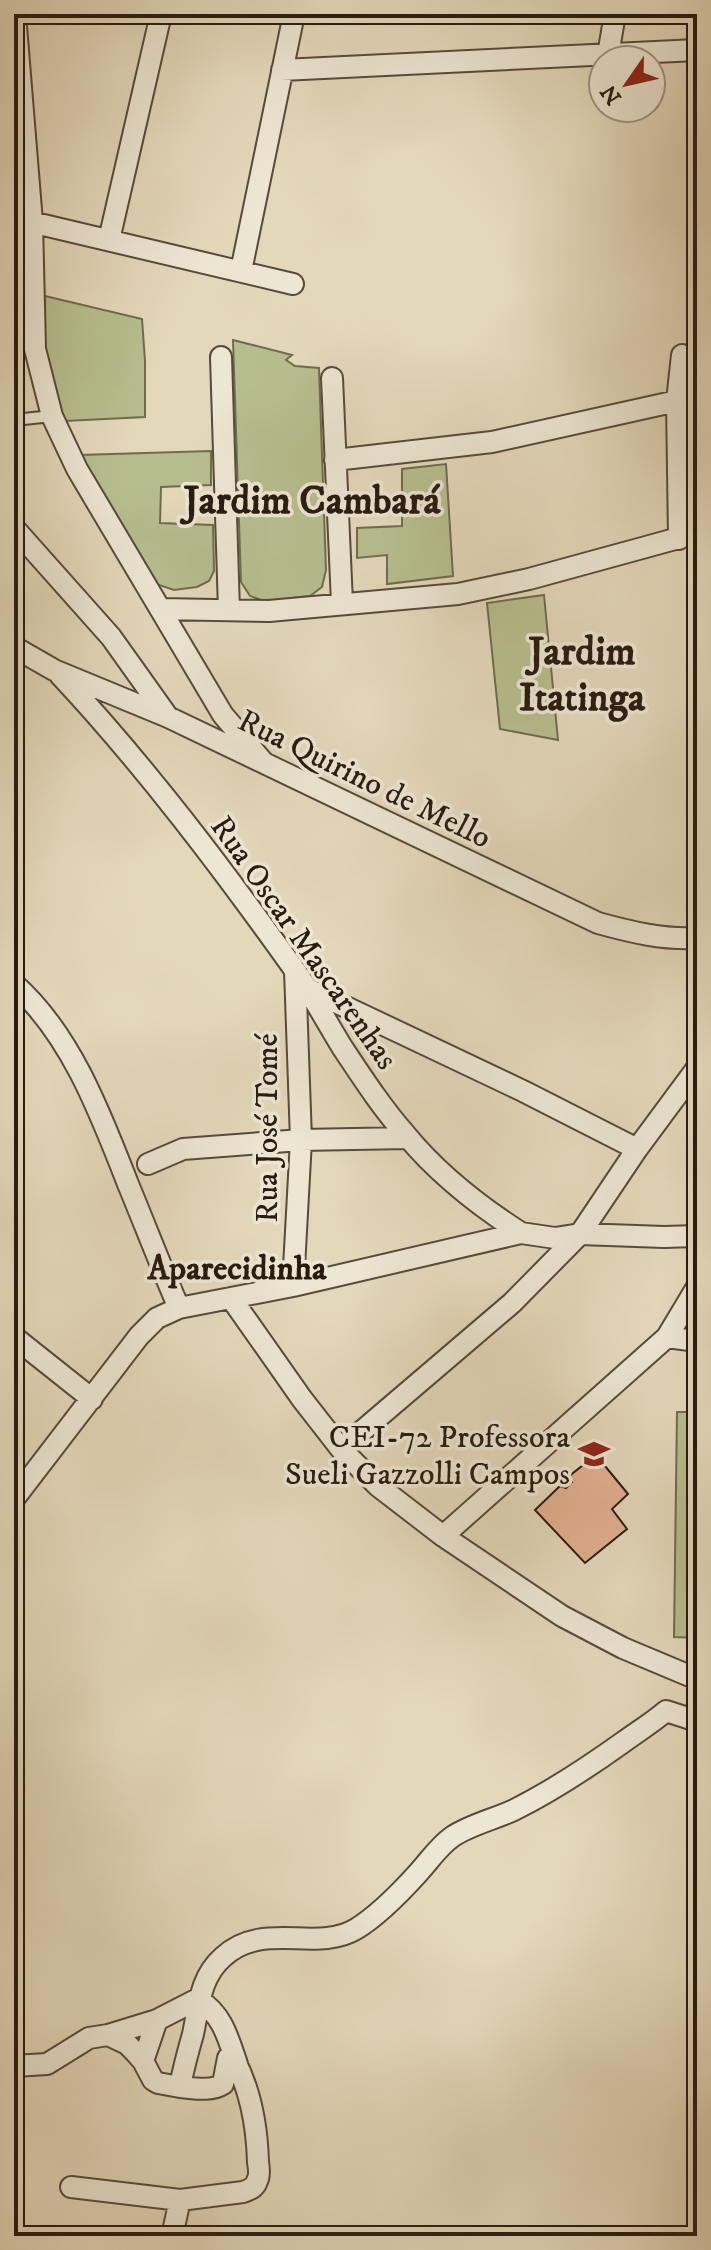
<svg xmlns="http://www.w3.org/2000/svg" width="711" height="2250" font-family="'IM FELL DW Pica',serif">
  <rect width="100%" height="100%" fill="#e4d8bb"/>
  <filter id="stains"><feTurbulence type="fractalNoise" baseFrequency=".0025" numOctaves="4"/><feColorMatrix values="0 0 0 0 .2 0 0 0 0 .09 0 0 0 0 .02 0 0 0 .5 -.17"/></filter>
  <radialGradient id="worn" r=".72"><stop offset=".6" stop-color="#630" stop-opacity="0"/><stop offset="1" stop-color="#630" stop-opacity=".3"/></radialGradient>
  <!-- green -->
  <path fill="#b7be8e" stroke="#706c50" stroke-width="2" d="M45,296L142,319L145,361V417L65,421L60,409L45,346Z
    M233,340L292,355L286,360L295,366L319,368L326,570L322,587L310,596L264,601L250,596L241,582Z
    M211,451V485L161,487L160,523L213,525L214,571L209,581L197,587L174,590L153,583L79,455Z
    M446,464L453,576L387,584V555L357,558V528L402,526V469Z
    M544,595L558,740L500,729L487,603Z
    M677,1412H697V1638L674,1637Z"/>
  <!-- building -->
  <path fill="#e2b090" stroke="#281b11" stroke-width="2" d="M596,1455L628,1494L612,1509L627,1529L585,1563L535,1510L560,1486L566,1488L572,1482L568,1477Z"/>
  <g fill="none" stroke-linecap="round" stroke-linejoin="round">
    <defs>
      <path id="lane" d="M14,420L52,416"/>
      <path id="street" d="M15,14L32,222L35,349L52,416L77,469L223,715L264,763
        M608,55L615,14
        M282,70L697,50
        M14,218L293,284
        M109,240L161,14
        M241,271L294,14
        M221,357L229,610
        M332,378L342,603
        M335,460L492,442L677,401
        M14,528L111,637L168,717
        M679,539L677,401L682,355
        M160,609L269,611L458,594L529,579L697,533
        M14,647L54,670L168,717L598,923C631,932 663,940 697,938
        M60,675C145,766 222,868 294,969C312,994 326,1021 342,1047C362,1077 382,1108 406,1135C438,1174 479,1206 521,1233
        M14,984C71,1034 101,1115 128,1184C145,1225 161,1267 179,1308
        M308,989L523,1091L637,1149
        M148,1164L183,1149L301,1140L408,1138
        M293,1286L301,1140L295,970
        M231,1298L302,1399L341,1449L378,1486L443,1536L562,1616L623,1648L697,1679
        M14,1337L92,1399
        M667,1337L697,1341
        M341,1449L512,1303L580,1234L637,1149L697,1068
        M14,1499L139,1336L157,1318L179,1308L293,1286L521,1233L555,1238L580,1234L664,1237L697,1236
        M443,1536L667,1337L697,1287
        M108,2035L157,2020
        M143,2061L157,2020L198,1999C223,2015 228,2038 237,2064
        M14,2066L47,2064L89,2038L108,2035L127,2044L135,2052L143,2061L153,2080L158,2083L180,2087C183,2069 188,2052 193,2034C199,2006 200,1977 223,1957C263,1920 316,1953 356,1929C379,1915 401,1892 419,1872C430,1860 439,1846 452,1837C469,1825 495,1819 514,1810C552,1791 587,1768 622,1743C637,1732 652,1723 666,1711L697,1721
        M180,2087C193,2088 211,2092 223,2084L228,2058L234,2059C251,2091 257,2127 258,2162C259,2168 260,2176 257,2181C255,2188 249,2190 243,2192L180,2200
        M71,2187L180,2200L172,2236"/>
    </defs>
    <!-- lane casing -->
    <use href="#lane" stroke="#574a3c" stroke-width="14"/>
    <!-- street casing -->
    <use href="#street" stroke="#574a3c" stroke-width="24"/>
    <!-- lane -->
    <use href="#lane" stroke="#ede6d3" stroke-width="10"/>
    <!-- street -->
    <use href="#street" stroke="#ede6d3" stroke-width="20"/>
  </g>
  <!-- icons -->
  <defs>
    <symbol id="school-bare" viewBox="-9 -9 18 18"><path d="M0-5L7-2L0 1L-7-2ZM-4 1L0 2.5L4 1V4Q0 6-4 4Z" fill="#8f2418" stroke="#ede6d3" stroke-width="2.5" paint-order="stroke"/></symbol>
  </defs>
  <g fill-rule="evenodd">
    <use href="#school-bare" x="572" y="1432" width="44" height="44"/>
  </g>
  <g text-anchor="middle" stroke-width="7" stroke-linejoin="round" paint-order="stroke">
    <!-- street labels -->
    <g font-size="32" fill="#281b11" stroke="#ede6d3">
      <text transform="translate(365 778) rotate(26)" y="11">Rua Quirino de Mello</text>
      <text transform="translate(305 942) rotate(55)" y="11">Rua Oscar Mascarenhas</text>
      <text transform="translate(266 1128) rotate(-90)" y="11">Rua José Tomé</text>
    </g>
    <!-- poi labels -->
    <g font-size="32" fill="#281b11" stroke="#ede6d3" text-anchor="end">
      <text x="570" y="1447">CEI-72 Professora<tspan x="570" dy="37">Sueli Gazzolli Campos</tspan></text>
    </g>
    <!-- neighbourhood labels -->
    <g font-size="34" font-weight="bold" fill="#281b11" stroke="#ede6d3">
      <text x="237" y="1279">Aparecidinha</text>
    </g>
    <!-- district labels -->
    <g font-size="40" font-weight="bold" fill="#281b11" stroke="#ede6d3">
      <text x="312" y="513">Jardim Cambará</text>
      <text x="582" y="664">Jardim<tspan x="582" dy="46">Itatinga</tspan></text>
    </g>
  </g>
  <!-- margin -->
  <rect width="711" height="2250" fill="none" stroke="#e4d8bb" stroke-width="48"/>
  <rect x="16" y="16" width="679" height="2218" fill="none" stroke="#281b11" stroke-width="4"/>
  <rect x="24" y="24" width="663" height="2202" fill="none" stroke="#281b11" stroke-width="2"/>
  <!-- north arrow -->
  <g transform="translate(627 84) rotate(236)"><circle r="38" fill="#ede6d3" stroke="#9e9585" stroke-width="2"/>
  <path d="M0-6L14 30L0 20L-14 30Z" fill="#8f2418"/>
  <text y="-12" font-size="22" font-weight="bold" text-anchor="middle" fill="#281b11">N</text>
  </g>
  <rect width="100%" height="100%" filter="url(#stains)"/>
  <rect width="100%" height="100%" fill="url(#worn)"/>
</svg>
